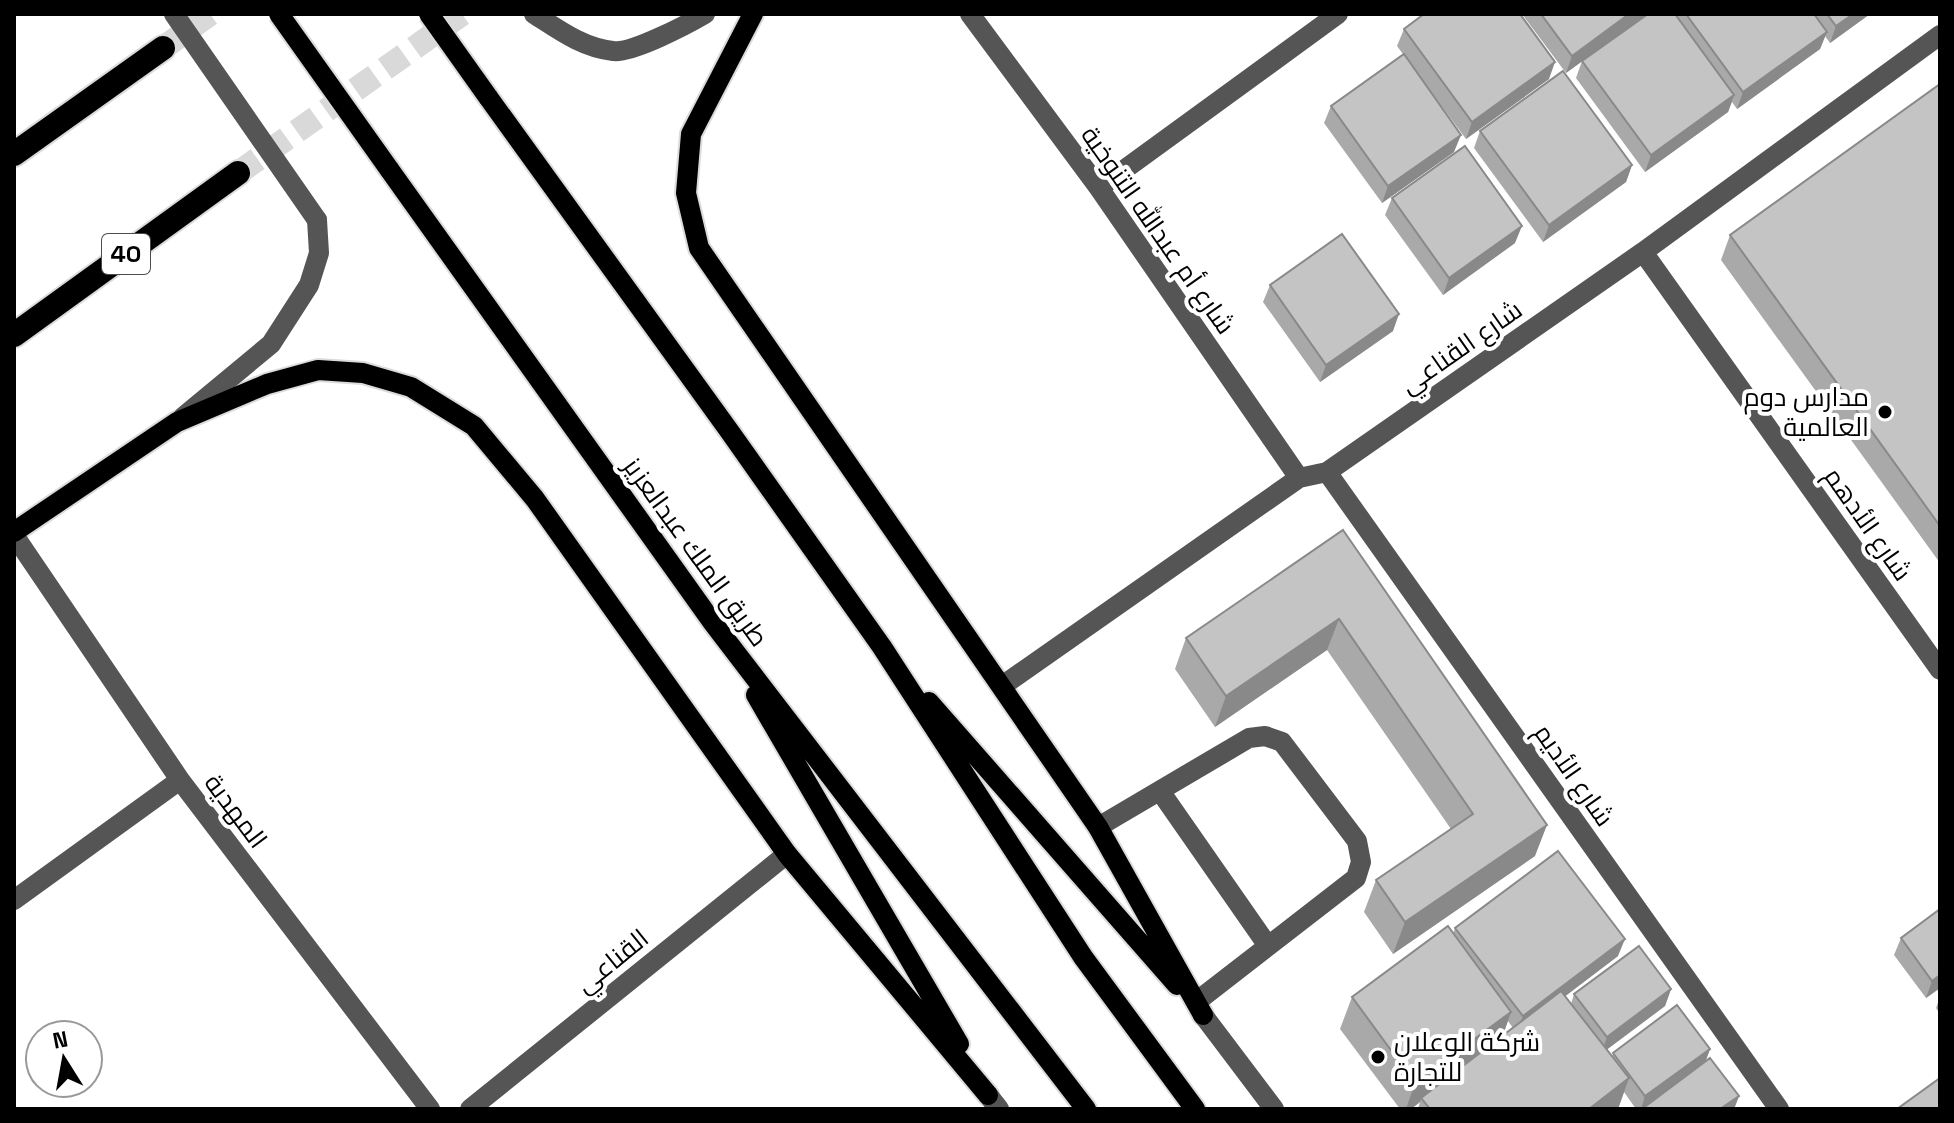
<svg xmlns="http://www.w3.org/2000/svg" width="1954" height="1123" font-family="'Space Grotesk',Cairo,sans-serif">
  <rect width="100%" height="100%" fill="#fff"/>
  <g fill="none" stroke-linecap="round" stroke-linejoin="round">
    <!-- highway-tunnel -->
    <path stroke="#d9d9d9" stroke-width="24" stroke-dasharray="24 12" stroke-linecap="butt" d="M163,48L210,14
      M238,173L462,14"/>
    <defs>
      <path id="major" d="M753,14L691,134L686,193L699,248L1098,827L1203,1015
        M488,97L730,432L882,647L1083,957L1195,1109
        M389,169L713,623L1086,1109
        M14,532L177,422L267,384L318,370L363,373L411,387L474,426L535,499L787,854L988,1095
        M756,695L959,1044
        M929,702L1177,985"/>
      <path id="highway" d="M14,154L163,48
        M14,335L238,173"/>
    </defs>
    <!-- major casing -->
    <use href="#major" stroke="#dbdbdb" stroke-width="24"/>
    <!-- highway casing -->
    <use href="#highway" stroke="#dbdbdb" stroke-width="28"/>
    <!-- minor -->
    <path stroke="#555" stroke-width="20" d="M534,14C559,30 583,48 613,51C631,54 688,24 705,14
      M970,14L1099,188L1299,478
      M1099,188L1338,14
      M1643,252L1940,670
      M183,417L271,344L309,285L319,253L317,220
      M1327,472L1779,1109
      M14,535L180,780L430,1109
      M1002,686L1299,478L1327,472L1643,252L1940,35
      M1160,791L1268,946
      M1098,827L1249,738L1265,736L1282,742L1357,841L1361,862L1356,878L1196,1002
      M14,900L180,780
      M1203,1015L1274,1109
      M988,1095L999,1109
      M470,1109L787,854"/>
    <!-- major -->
    <use href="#major" stroke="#000" stroke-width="20"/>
    <!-- highway -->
    <use href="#highway" stroke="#000" stroke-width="24"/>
    <defs>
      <path id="major-bridge" d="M279,14L389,169
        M429,14L488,97"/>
    </defs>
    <!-- major-bridge casing -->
    <use href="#major-bridge" stroke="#dbdbdb" stroke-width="24" stroke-linecap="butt"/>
    <!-- minor-bridge -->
    <path stroke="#555" stroke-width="20" d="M174,14L317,220"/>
    <!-- major-bridge -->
    <use href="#major-bridge" stroke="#000" stroke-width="20"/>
  </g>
  <!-- wall -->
  <path fill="#a9a9a9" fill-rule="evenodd" d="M1522,14H1647L1566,73Z
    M1648,14H1870L1830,43L1825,36L1820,49L1737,109L1732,102L1728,112L1645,172L1576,78L1582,61Z
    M1404,29L1549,79L1466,139L1397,46Z
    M1940,84V563L1721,260L1730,235Z
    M1331,106L1454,152L1382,203L1324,123Z
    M1480,131L1632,165L1626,182L1543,242L1474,148Z
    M1392,198L1515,243L1443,295L1385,215Z
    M1270,285L1393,331L1320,382L1263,302Z
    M1343,530L1535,856L1393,954L1364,912L1376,880L1451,829L1327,650L1215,727L1175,669L1186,638Z
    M1940,909V988L1926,998L1894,955L1901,938Z
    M1455,928L1618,956L1565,996L1571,1004L1574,994L1671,989L1665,1006L1606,1050L1612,1057L1613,1053L1710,1049L1705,1062L1739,1096L1734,1109H1636L1624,1092L1618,1109H1418L1420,1102L1411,1109H1400L1340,1029L1352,997L1453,934ZM1508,1021L1513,1028L1502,1036Z
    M1940,997V1014L1936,1008Z"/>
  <!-- shaded-wall -->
  <path fill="#898989" d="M1629,14H1647L1566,73L1572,56Z
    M1853,14H1870L1830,43L1836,26Z
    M1827,32L1820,49L1737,109L1743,92Z
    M1555,62L1549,79L1466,139L1472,122Z
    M1734,95L1728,112L1645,172L1651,155Z
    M1461,135L1454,152L1382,203L1388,186Z
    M1632,165L1626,182L1543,242L1549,225Z
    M1522,226L1515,243L1443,295L1449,278Z
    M1399,314L1393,331L1320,382L1326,365Z
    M1339,619L1327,650L1215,727L1226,696Z
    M1547,825L1535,856L1393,954L1405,922Z
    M1625,939L1618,956L1517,1033L1523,1016Z
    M1940,975V988L1926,998L1932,981Z
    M1671,989L1665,1006L1601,1054L1607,1037Z
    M1511,1012L1500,1044L1421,1098L1420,1102L1411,1109H1406L1415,1083Z
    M1710,1049L1704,1066L1644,1109H1641L1645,1096Z
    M1629,1078L1618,1109H1589Z
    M1739,1096L1734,1109H1720Z"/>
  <!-- building -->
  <path fill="#c4c4c4" stroke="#898989" stroke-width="2" d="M1424,14H1520L1555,62L1472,122L1404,29Z
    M1541,14H1629L1572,56Z
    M1648,14H1675L1734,95L1651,155L1582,61Z
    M1686,14H1814L1827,32L1743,92Z
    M1827,14H1853L1836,26Z
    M1404,54L1461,135L1388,186L1331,106Z
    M1563,71L1632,165L1549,225L1480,131Z
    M1940,84V526L1730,235Z
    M1465,146L1522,226L1449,278L1392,198Z
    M1342,234L1399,314L1326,365L1270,285Z
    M1343,530L1547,825L1405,922L1376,880L1473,814L1339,619L1226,696L1186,638Z
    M1558,851L1625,939L1523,1016L1455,928Z
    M1940,909V975L1932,981L1901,938Z
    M1448,926L1511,1012L1415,1083L1352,997Z
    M1639,946L1671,989L1607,1037L1574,994Z
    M1561,991L1629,1078L1589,1109H1430L1421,1098Z
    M1677,1005L1710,1049L1645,1096L1613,1053Z
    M1710,1058L1739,1096L1720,1109H1642Z
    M1940,1078V1109H1897Z"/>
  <!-- markers -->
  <g fill="#000" stroke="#fff" stroke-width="3">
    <circle cx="1885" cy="412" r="8"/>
    <circle cx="1378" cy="1057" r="8"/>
  </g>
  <g text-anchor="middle" stroke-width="8" stroke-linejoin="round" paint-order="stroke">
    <!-- shield labels -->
    <rect fill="#fff" stroke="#4c4c4c" stroke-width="2" x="102" y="234" width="48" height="40" rx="6"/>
    <g font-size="24" font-weight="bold" fill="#000">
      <text x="126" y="262">40</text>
    </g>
    <!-- street labels -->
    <g font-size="26" fill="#000" stroke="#fff">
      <text transform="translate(1158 230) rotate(55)" y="9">شارع أم عبدالله التنوخية</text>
      <text transform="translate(1461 347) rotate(-35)" y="9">شارع القناعي</text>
      <text transform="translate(1868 524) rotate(55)" y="9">شارع الأدهم</text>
      <text transform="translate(696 552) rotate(54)" y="9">طريق الملك عبدالعزيز</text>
      <text transform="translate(1574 775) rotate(55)" y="9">شارع الأديم</text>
      <text transform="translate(236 811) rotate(53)" y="9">المهدية</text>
      <text transform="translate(612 961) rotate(-39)" y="9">القناعي</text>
    </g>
    <!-- poi labels -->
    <g font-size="26" fill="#000" stroke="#fff" text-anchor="end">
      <text x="1869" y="406">مدارس دوم<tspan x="1869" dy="30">العالمية</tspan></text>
      <text x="1394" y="1051" text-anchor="start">شركة الوعلان<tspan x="1394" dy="30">للتجارة</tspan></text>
    </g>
  </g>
  <!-- border -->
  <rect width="1954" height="1123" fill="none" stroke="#000000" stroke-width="32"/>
  <!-- north arrow -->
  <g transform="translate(64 1059) rotate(349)"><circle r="38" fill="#ffffff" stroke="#999999" stroke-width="2"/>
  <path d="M0-6L14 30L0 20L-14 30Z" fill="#000000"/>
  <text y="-12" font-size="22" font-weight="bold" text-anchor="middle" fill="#000000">N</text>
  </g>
</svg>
